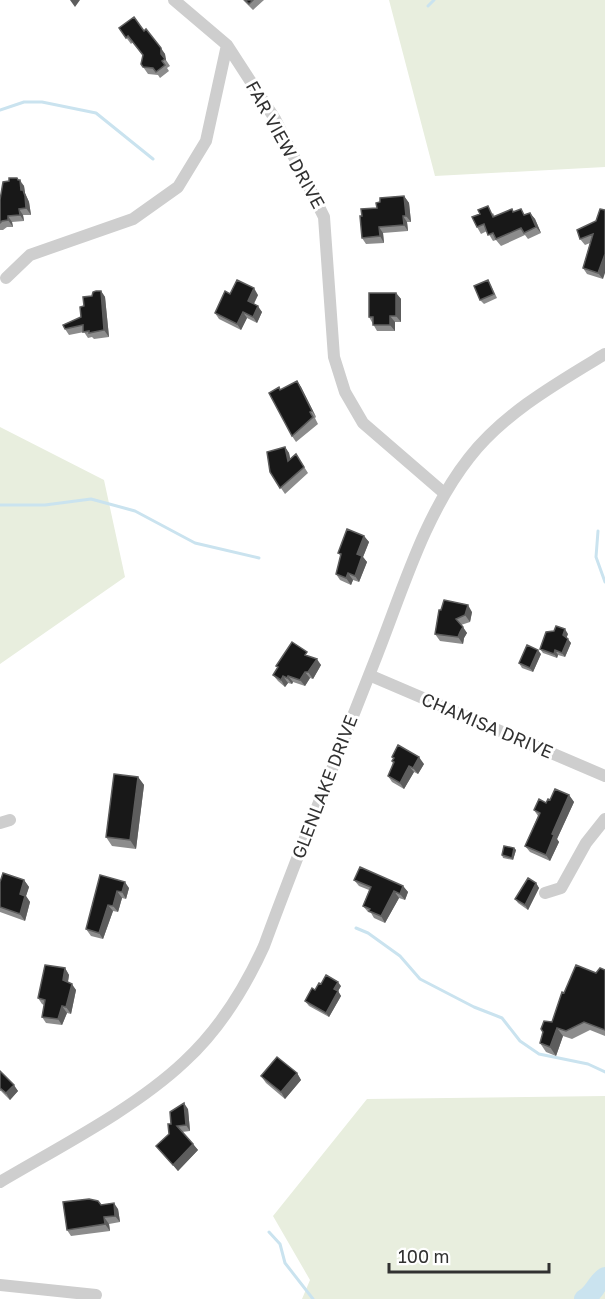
<svg xmlns="http://www.w3.org/2000/svg" width="605" height="1299" font-family="'Golos Text',sans-serif">
  <rect width="100%" height="100%" fill="#fff"/>
  <!-- green -->
  <path fill="#e8eede" d="M389,0H605V167L435,176Z
    M0,427L104,480L125,577L0,664Z
    M605,1096V1299H302L310,1280L273,1216L367,1099Z"/>
  <g fill="none" stroke-linecap="round" stroke-linejoin="round">
    <!-- stream -->
    <path stroke="#cae3ef" stroke-width="3" d="M428,6L434,0
      M0,110L24,102H42L96,113L153,159
      M0,505H45L91,499L135,511L195,543L259,558
      M598,531L596,557L605,582
      M356,928L368,933L400,956L420,979L474,1007L502,1018L520,1041L539,1054L588,1064L605,1072
      M269,1232L280,1244L285,1263L313,1299"/>
    <!-- river -->
    <path stroke="#cae3ef" stroke-width="20" d="M584,1299C594,1294 596,1283 605,1277"/>
    <!-- minor -->
    <path stroke="#cecece" stroke-width="12" d="M174,0L227,45L275,119L324,217L334,357L345,392L363,423L444,493
      M6,278L30,255L133,219L178,187L206,141L227,45
      M369,675L605,776
      M0,823L10,820
      M545,893L561,888L586,843L605,819
      M0,1182C59,1147 134,1109 184,1062C219,1030 244,990 264,946C300,848 339,752 377,655C403,589 425,514 469,458C504,413 557,383 605,354
      M0,1285L96,1295"/>
  </g>
  <!-- wall -->
  <path fill="#8c8c8c" d="M243,0H264L253,10Z
    M119,28L144,31L165,54L166,60L170,66L167,68L169,71L160,78L158,75L148,74L141,64L143,56L133,42L131,44Z
    M19,180H20L24,186L25,193L29,202L31,215H23L24,221L12,222L13,227H7L3,230H0V200Z
    M404,196L409,203L411,222H407L408,231L383,233L384,243L366,244L362,238V216L377,208L380,202Z
    M512,209L514,212L525,215L530,213L535,219L541,233L528,239L525,235L501,246L496,240L493,241L487,231L481,234L477,227L493,213L495,217Z
    M596,221L603,279L587,274L583,268L590,243L585,245L580,239Z
    M488,280L491,285L497,298L484,304L480,300Z
    M101,291L105,297L109,337L94,339L92,337L88,338L84,332L69,335L65,329L81,317L84,306L92,296Z
    M396,293L401,299V322H395V331H377L369,317Z
    M230,294L258,295L254,304L262,312L257,323L247,318L241,330L219,319L215,313Z
    M297,381L301,387L316,417L315,418L318,424L296,442L292,436L281,390Z
    M285,447L289,453L290,459L296,454L308,473L285,494L270,472Z
    M364,536L369,542L363,557L367,562L359,582L353,580L351,585L340,580L336,574L341,556L338,553Z
    M439,610L472,612L470,622L461,625L467,633L464,638L463,644L440,641L435,634Z
    M568,634L566,638L571,643L565,657L558,655L557,658L543,653L540,649Z
    M541,654L533,672L522,668L519,663Z
    M311,657L321,665L313,679L310,678L305,686L293,682L292,684L288,683L285,687L278,681L273,675L278,668L276,666Z
    M392,757L424,764L418,774L414,772L404,789L392,782L388,776L393,764L392,761L393,759Z
    M138,777L144,785L136,849L112,846L106,837Z
    M569,795L574,802L557,839L559,842L550,861L530,852L525,846L538,816L534,810L550,800Z
    M514,848L516,850L513,860L503,858L502,855Z
    M100,875L129,888L126,899L122,898L118,912L113,911L103,939L91,936L86,929Z
    M24,880L29,887L26,896L30,902L25,921L0,912V882Z
    M354,880L403,886L408,892L405,900L399,898L385,923L374,918L371,913L368,912L363,906L369,890L359,886Z
    M536,883L539,888L528,910L518,903L515,899Z
    M65,968L69,975L68,982L76,990L71,1014L67,1013L62,1025L46,1023L42,1017L44,1005L42,1004L38,998Z
    M605,970V1036L590,1030L572,1039L563,1036L556,1056L546,1052L540,1043L552,1022L564,993L596,973Z
    M321,984L341,986L338,991L341,996L329,1017L309,1006L305,1001Z
    M0,1071L18,1091L10,1100L1,1091H0Z
    M297,1073L301,1080L285,1099L266,1083L261,1076Z
    M188,1109L190,1131L182,1132L193,1144L198,1150L178,1171L156,1146L169,1134L171,1124Z
    M101,1205L118,1209L120,1222L109,1224L110,1231L71,1236L67,1230Z"/>
  <!-- shaded-wall -->
  <path fill="#5d5d5d" d="M70,0H80L75,7Z
    M161,48L165,54L166,61L161,54Z
    M17,178L24,186L25,193L29,202L31,215L26,208Z
    M404,196L409,203L411,222L406,216Z
    M19,209L23,215L24,221L20,215Z
    M530,213L535,219L541,233L536,227Z
    M8,216L12,222L13,227L8,220Z
    M403,216L407,222L408,231L404,225Z
    M379,227L383,233L384,243L380,236Z
    M605,254V273L603,279L598,273Z
    M254,288L258,295L252,307L248,301Z
    M101,291L105,297L109,337L104,330Z
    M396,293L401,299V322L396,316Z
    M258,306L262,312L257,323L253,317Z
    M243,312L247,318L241,330L237,324Z
    M390,316L395,322V331L390,325Z
    M297,381L301,387L316,417L312,411Z
    M285,447L289,453L292,467L288,461Z
    M364,536L369,542L363,557L367,562L359,582L355,576L357,554Z
    M348,573L353,580L351,585L346,578Z
    M468,605L472,612L470,622L465,615Z
    M463,627L467,633L464,638L463,644L458,637L460,632Z
    M565,629L568,634L566,639L563,635Z
    M568,639L571,643L565,657L562,653Z
    M538,650L541,654L533,672L530,668Z
    M555,650L558,655L557,658L554,654Z
    M317,659L321,665L313,679L308,672Z
    M305,672L310,678L305,686L300,680Z
    M283,676L288,683L285,687L281,680Z
    M288,676L293,682L292,684L287,678Z
    M419,757L424,764L418,774L413,768Z
    M409,766L414,772L404,789L400,783Z
    M138,777L144,785L136,849L130,840Z
    M569,795L574,802L557,839L559,842L550,861L546,855L552,834Z
    M514,848L516,850L513,860L512,858Z
    M24,880L29,887L26,896L30,902L25,921L20,914V894Z
    M125,882L129,888L126,899L122,892Z
    M536,883L539,888L528,910L525,905Z
    M403,886L408,892L405,900L400,894Z
    M117,891L122,898L118,912L113,906Z
    M394,891L399,898L385,923L381,916Z
    M108,905L113,911L103,939L99,933Z
    M65,968L69,975L67,987L63,980Z
    M338,982L341,986L338,991L341,996L329,1017L326,1013L334,989Z
    M72,984L76,990L71,1014L66,1007Z
    M62,1006L67,1013L62,1025L58,1019Z
    M557,1028L563,1036L556,1056L550,1047Z
    M297,1073L301,1080L285,1099L281,1092Z
    M14,1085L18,1091L10,1100L6,1093Z
    M184,1103L188,1109L190,1131L186,1125Z
    M193,1144L198,1150L178,1171L173,1165Z
    M114,1203L118,1209L120,1222L115,1216Z
    M104,1217L109,1224L110,1231L105,1224Z"/>
  <!-- building -->
  <path fill="#181818" stroke="#5d5d5d" stroke-width="1.5" d="M245,0H253L249,4Z
    M134,17L144,31L146,29L161,48V54L165,59L162,61L165,65L156,72L153,68L143,67L141,64L143,55L128,36L126,38L119,28Z
    M9,178H17L18,180H20L21,190H23L25,196L26,208L19,209L20,215L8,216V220L2,221L0,223V200L3,182L9,181Z
    M404,196L406,216H403L404,225L379,227L380,236L362,238L360,216H362L361,209L377,208L376,203L380,202V198Z
    M488,206L493,217L512,209L513,212L521,209L524,215L530,213L536,227L524,233L521,228L496,239L493,233L488,235L484,224L477,227L472,217L480,214L478,210Z
    M600,209L605,210V254L598,273L583,268L593,234L580,239L577,230L596,221Z
    M237,280L254,288L248,301L258,306L253,317L243,312L237,324L215,313L225,291L230,294Z
    M488,280L494,294L480,300L474,286Z
    M96,291H101L104,330L89,333V331L83,332V325L65,329L63,325L81,317L80,307L84,306L83,297L92,296L93,292Z
    M369,293H396V316H390V325H373V317H369Z
    M297,381L312,411L310,412L313,417L292,436L269,393L279,387L280,390Z
    M285,447L288,461L296,454L304,467L280,488L270,472L267,452Z
    M347,529L364,536L357,554L362,556L355,576L348,573L346,578L336,574L341,554L338,553Z
    M444,600L468,605L465,615L456,619L463,627L460,632L458,637L435,634L439,610H441Z
    M556,626L565,629L563,635L568,639L562,653L555,650L554,654L540,649L546,632L554,631Z
    M292,642L307,652L305,655L317,659L308,672H305L300,680L288,676L287,678L283,676L281,680L273,675L278,667L276,666Z
    M527,645L538,650L530,668L519,663Z
    M398,745L419,757L413,768L409,766L400,783L388,776L394,762L392,761L394,758L392,757Z
    M114,774L138,777L130,840L106,837Z
    M555,789L569,795L552,834L554,835L546,855L525,846L540,813L534,810L539,799L546,803L548,799L550,800Z
    M504,846L514,848L512,858L502,855Z
    M360,867L403,886L400,894L394,891L381,916L369,911L370,909L363,906L371,887L354,880Z
    M3,873L24,880L20,894L25,896L20,914L0,907V882Z
    M100,875L125,882L122,892L117,891L113,906L108,905L99,933L86,929Z
    M528,878L536,883L525,905L515,899Z
    M45,965L65,968L63,980L72,984L66,1007L62,1006L58,1019L42,1017L45,1000L38,998Z
    M576,965L596,973L600,968L605,970V1030L584,1022L566,1031L557,1028L550,1047L540,1043L543,1032L541,1029L544,1021L552,1022L562,992L564,993Z
    M326,975L338,982L334,989L338,991L326,1013L305,1001L312,988L315,990L319,983L321,984Z
    M277,1057L297,1073L281,1092L261,1076Z
    M0,1071L14,1085L6,1093L0,1088Z
    M184,1103L186,1125L177,1126L193,1144L173,1165L156,1146L169,1134L168,1124H171L170,1112Z
    M89,1199L98,1201L101,1205L114,1203L115,1216L104,1217L105,1224L67,1230L63,1202Z"/>
  <g text-anchor="middle" stroke-width="6" stroke-linejoin="round" paint-order="stroke">
    <!-- street labels -->
    <g font-size="18" fill="#313131" stroke="#fff">
      <text transform="translate(285 145) rotate(61)" y="6">FAR VIEW DRIVE</text>
      <text transform="translate(487 726) rotate(23)" y="6">CHAMISA DRIVE</text>
      <text transform="translate(325 787) rotate(-69)" y="6">GLENLAKE DRIVE</text>
    </g>
  </g>
  <!-- scale -->
  <path d="M389 1263v9h160v-9" fill="none" stroke="#313131" stroke-width="3"/>
  <text x="398" y="1263" font-size="18" fill="#313131" stroke="#ffffff" stroke-width="4.5" paint-order="stroke">100 m</text>
</svg>
